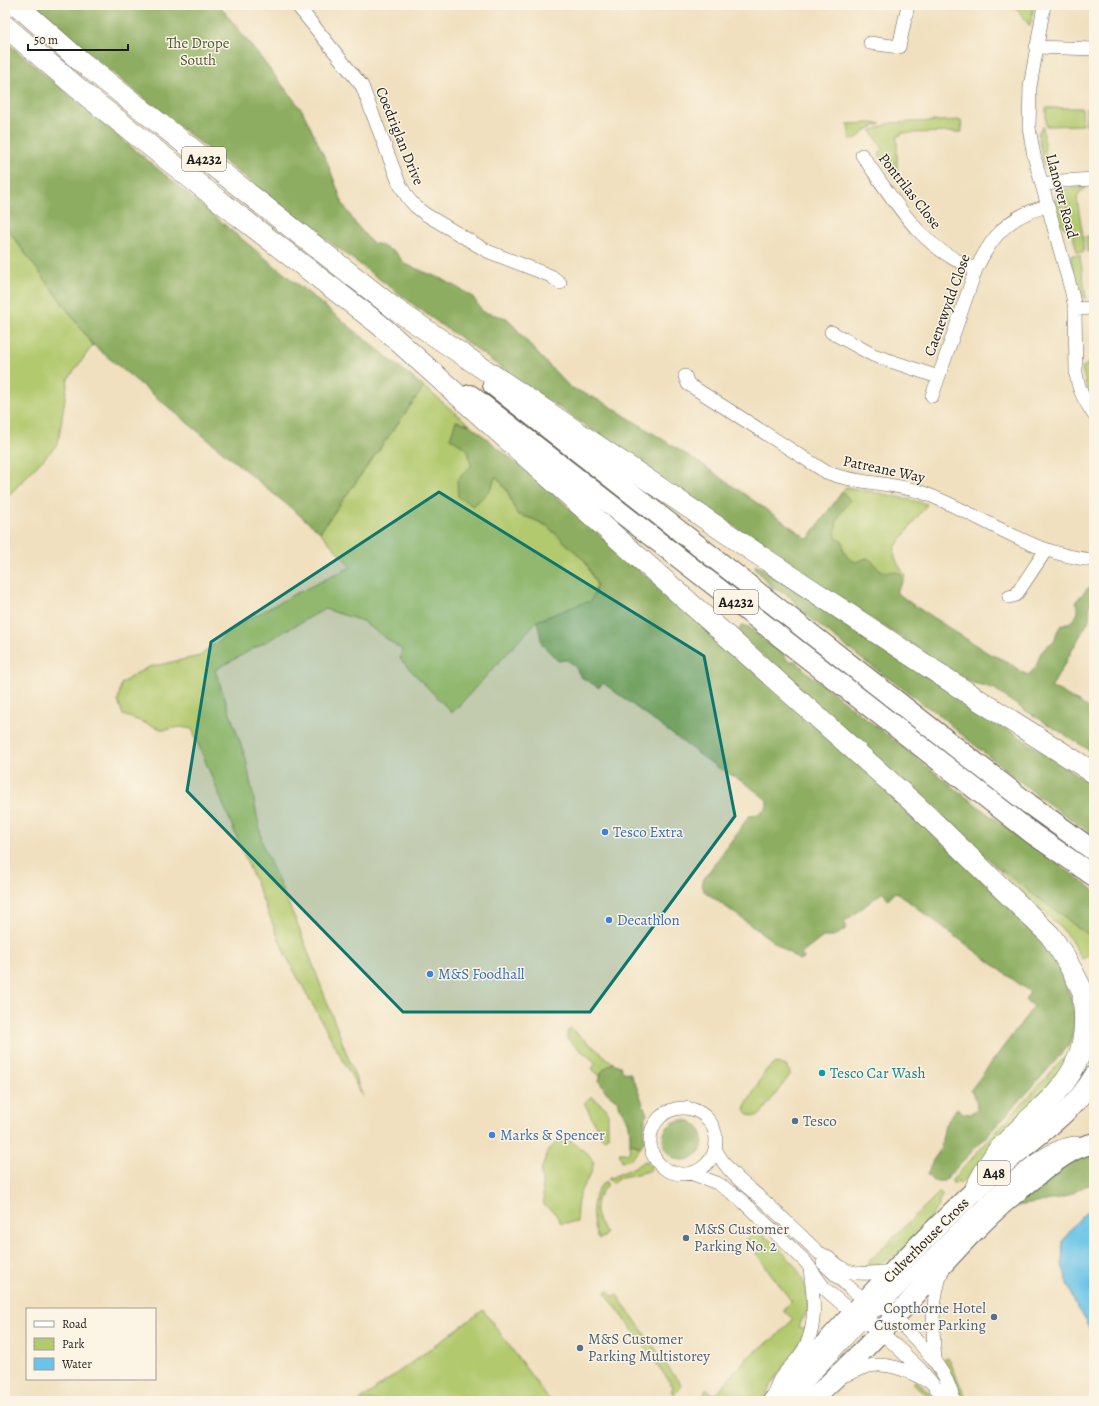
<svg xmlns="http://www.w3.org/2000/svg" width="1099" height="1406" font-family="Alegreya,serif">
  <rect width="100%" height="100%" fill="#fcf5e5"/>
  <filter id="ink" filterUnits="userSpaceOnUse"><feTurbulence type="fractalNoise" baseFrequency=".025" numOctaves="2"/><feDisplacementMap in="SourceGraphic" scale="8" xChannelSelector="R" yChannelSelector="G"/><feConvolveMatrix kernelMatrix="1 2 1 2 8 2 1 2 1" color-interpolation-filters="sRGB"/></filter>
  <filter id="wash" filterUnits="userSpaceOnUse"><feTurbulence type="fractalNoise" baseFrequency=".012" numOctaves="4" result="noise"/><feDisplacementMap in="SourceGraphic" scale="16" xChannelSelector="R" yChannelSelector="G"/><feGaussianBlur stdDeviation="0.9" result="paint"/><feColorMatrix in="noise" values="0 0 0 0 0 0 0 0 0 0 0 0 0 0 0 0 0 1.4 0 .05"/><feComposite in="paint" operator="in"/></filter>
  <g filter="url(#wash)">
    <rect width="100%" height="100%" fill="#f0e0bf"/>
    <!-- green -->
    <path fill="#b2c96e" stroke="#677245" d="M1014,5H1034L1030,25H1029Z
      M1046,108H1082L1083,125L1046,126Z
      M1086,108H1094V124L1086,125Z
      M961,120L962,132L901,133V135L897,136V180L879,155L880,152L883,149L871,131L891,123Z
      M871,123L881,124L866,130L855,140L850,139L848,124Z
      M1043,126L1045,151L1048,170L1045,167L1043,163L1038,134Z
      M1085,187L1086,188L1079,193L1077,199L1083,236L1084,252H1077L1062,192L1064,189Z
      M1058,191L1069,231C1066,229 1063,226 1061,224C1055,216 1053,200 1058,191Z
      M5,226L93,345L68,379L58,444L5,499Z
      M1086,236H1094V251L1087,252Z
      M1072,255H1080L1086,299C1077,296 1073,270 1071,260Z
      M1088,363L1091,397L1090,398L1086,385L1082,368Z
      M424,387L470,425L456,421L468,450L471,466L457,480L489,492L496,475L507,491L517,514L535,520L547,526L585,561L597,586L591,601L580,604L537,621L452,713L400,659L402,650L362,621L325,609L215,670L246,759L263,846L299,928L363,1097L286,956L192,729L180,727L164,730L123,715L118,701L121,684L135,674L149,667L200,656L236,626L293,595L351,567L320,532Z
      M846,487L894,496L927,504L895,547C892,559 900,566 905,576L901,585L808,539Z
      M999,870H1003L1031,893L1061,914L1079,929L1094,938C1094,951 1094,952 1082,959L1070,939L1060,927Z
      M570,1028L613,1063L602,1071L600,1076L592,1069L596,1063L567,1039V1032Z
      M1064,1058L1073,1062L1035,1109L960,1184L958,1181L954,1184L952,1182V1180Z
      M777,1063L786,1066L790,1072V1075L759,1116C754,1117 748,1115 745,1110V1107L766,1070L772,1065Z
      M590,1097H592L607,1109L608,1113V1136L605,1139L601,1137L585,1104V1102Z
      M558,1141H571L589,1155L593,1161C595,1173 583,1183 580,1193C577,1203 576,1212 577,1222L561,1223L555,1213L544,1205L541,1171L548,1150Z
      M630,1143L637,1146H641C638,1153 630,1162 622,1161L619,1153H629Z
      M645,1161L648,1162L651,1168L650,1171L622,1177L612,1183L608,1179L631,1169Z
      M605,1181L608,1185C591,1200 593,1216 606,1233L604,1237L599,1239C596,1236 595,1230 594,1225C591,1208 593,1194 605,1181Z
      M939,1193L943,1195L939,1201V1206C919,1229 904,1263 868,1265L871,1259Z
      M756,1231H759C780,1250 804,1266 807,1298C807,1301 808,1307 807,1310C806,1316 800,1322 798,1327L808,1329L805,1339L777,1376L762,1401H702L706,1388L715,1395L747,1358L779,1334L793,1319L784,1311V1308L792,1302L746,1240Z
      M608,1290L612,1296L617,1295L681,1385V1388L673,1394L671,1390L673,1388L672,1385L605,1292Z
      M483,1310L550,1401H359Z
      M948,1357L967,1401H963L944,1359Z
      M915,1381L926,1389L938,1401H932L926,1394L913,1384Z"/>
    <!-- forest -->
    <path fill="#8dad61" stroke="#54643e" d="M32,5H219L302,110L328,164L343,204L355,223L372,243L378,244L396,253L405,264L442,279L472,296L483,312L507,318L538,354L570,387L605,403L703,465L808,539L842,492L847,496L850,501C841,511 833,524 836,538L843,542C843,553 846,558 856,562L867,558C876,562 873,565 879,569C884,573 893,571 900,573L904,580L896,592L912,604L988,653L1010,663L1021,672L1028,675L1036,667L1040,654L1047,646L1054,641L1057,632L1061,625L1071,622L1078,613L1076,601L1088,588L1093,587L1092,579L1094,573V601L1090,605L1089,620L1051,688L1058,690L1094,711V753L1012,702L995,689L970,682L864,614L512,376L461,338L444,327C304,223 164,120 32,5Z
      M5,41L238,236L424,387L320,532L93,345L5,226Z
      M456,421L470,425L541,483L843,749L1026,921L1063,969L1060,971L1061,976L1072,1000L1075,1012V1022L1071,1043L1028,1092L944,1181H933L927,1175L932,1162L940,1150L945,1125L957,1108L963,1113L971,1114L977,1109C977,1101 976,1096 970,1091L1034,1006L1025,1000L1030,992L896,892L888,900L883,892L844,922L846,926L845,930L833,937H823L801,954L804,957L803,960H799L704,891L702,887L703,880L749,816C757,816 761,812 767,807V800L748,785L720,768L719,769L603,683L599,688L581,677L574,665L567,660L558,661L542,644L537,621L580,604L591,601L597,585L585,561L547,526L535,520L517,514L507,491L496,476L489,492L473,506L458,497L457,480L471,466L468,450L450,438Z
      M757,565L1094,786V835L1043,800L956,730L935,711L922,704L913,696L860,658L803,612L789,596L771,587L754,567Z
      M743,625L749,627L764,641L781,650L788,661H796L808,673L984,811L1094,890V938L1079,929L1061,914L1031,893L1003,870H999L981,852L741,636L739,629Z
      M613,1063L620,1066L623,1072L630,1073L638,1090L647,1115L645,1119L644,1141L641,1146H637L630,1143C630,1128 630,1118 619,1107V1102L607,1093L599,1081L602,1071Z
      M663 1140a20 20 0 1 1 40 0a20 20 0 1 1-40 0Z
      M1094,1152V1184L1085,1186L1068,1196L1037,1203L1016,1206V1204L1070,1160Z"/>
    <!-- water -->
    <path fill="#6ac4e8" stroke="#437082" d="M1085,1213L1094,1214V1331L1086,1324L1087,1321L1075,1304L1062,1265L1063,1241L1074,1225Z"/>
  </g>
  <g filter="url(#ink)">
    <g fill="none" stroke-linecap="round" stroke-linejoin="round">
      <defs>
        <path id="minor" d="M297,5L362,86L399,183L408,198L415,206L425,214L487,251L551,276L560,283
          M1044,5L1030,87L1029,128L1034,156L1072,293L1075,309L1076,373C1078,390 1085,401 1094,415
          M870,43L899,47L908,5
          M1036,47L1094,49
          M862,155C894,200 921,250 976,269
          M1042,186L1060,181L1094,179
          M1075,309L1094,308
          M831,332L873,355L938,377
          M685,376L688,384L826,472C856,484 890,482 921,492C980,513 1030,555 1094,560
          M932,396L976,269C988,245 1001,224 1027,213C1033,210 1041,208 1047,206
          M1009,597L1016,595L1046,550
          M650 1141a33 33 0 1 1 66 0a33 33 0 1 1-66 0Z
          M715,1149C729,1174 742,1182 763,1200C782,1217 800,1235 819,1253C828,1256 834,1263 842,1268C854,1277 880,1272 894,1271
          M690,1173L717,1183L738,1197L805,1261L825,1289L833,1296L854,1314L880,1332L894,1344L920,1369L947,1401
          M823,1263L851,1289L871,1304
          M888,1313L894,1317C918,1342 946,1366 954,1401
          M854,1314H863L879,1309C920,1267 960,1225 1003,1187C1019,1174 1038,1156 1057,1148C1064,1145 1070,1143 1077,1143
          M935,1360C932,1325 931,1301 943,1268
          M842,1376C849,1374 857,1370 865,1367C886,1361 907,1370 925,1380
          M774,1393C776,1388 778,1381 782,1376C787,1370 793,1364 798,1358C819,1332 814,1299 810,1269
          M789,1401L860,1324L871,1319"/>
        <path id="primary" d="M493,385L958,749L1029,804L1094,851
          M470,395L1033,834L1094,876
          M773,1401C838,1329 904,1257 974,1191C990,1177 1005,1162 1022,1149C1049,1126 1076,1108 1094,1076
          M810,1401C845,1370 877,1336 909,1302C948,1259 985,1215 1032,1180C1045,1169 1059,1158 1074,1150C1080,1147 1087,1145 1094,1143"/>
        <path id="trunk" d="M17,5L78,59L122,94L395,309L762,557L971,695L1094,773
          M5,26L87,96L217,199L380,325L551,479L917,806L1050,935C1068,960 1081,987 1094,1015
          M974,1191C981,1179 988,1163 997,1152C1043,1099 1095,1080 1083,998"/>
      </defs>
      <!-- minor casing -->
      <use href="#minor" stroke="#666155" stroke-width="14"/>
      <!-- primary casing -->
      <use href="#primary" stroke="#666155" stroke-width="22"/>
      <!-- trunk casing -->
      <use href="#trunk" stroke="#666155" stroke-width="22"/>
      <!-- minor -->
      <use href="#minor" stroke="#fff" stroke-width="13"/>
      <!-- primary -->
      <use href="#primary" stroke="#fff" stroke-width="20"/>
      <!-- trunk -->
      <use href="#trunk" stroke="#fff" stroke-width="21"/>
    </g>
  </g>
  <!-- marked area -->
  <path fill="#0f766e" fill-opacity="0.2" stroke="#0f766e" stroke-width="3" stroke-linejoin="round" d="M439,492L704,656L735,816L590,1012H403L187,791L211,642Z"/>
  <!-- markers -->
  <g fill="#3f7fe0" stroke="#fcf5e5" stroke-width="1.5">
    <circle cx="605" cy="832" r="4"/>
    <circle cx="609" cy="920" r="4"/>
    <circle cx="430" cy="974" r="4"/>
    <circle cx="492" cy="1135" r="4"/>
  </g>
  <circle fill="#0f9aa8" stroke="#fcf5e5" stroke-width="1.5" cx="822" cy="1073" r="4"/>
  <g fill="#5c6f8a" stroke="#fcf5e5" stroke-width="1.5">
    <circle cx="795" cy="1121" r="4"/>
    <circle cx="686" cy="1238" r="4"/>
    <circle cx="994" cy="1317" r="4"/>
    <circle cx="580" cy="1348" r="4"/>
  </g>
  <g text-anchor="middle" stroke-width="3" stroke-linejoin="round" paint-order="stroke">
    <!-- shield labels -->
    <g fill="#fcf5e5" stroke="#5f5d58" stroke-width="1">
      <rect x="182" y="147" width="44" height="24" rx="3"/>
      <rect x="714" y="590" width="44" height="24" rx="3"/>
      <rect x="978" y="1161" width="32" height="24" rx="3"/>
    </g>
    <g font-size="14" font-weight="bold" fill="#1c1c1c">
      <text x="204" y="164">A4232</text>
      <text x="736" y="607">A4232</text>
      <text x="994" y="1178">A48</text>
    </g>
    <!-- park labels -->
    <g font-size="15" fill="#505939" stroke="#fcf5e5">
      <text x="198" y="48">The Drope<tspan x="198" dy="17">South</tspan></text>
    </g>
    <!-- street labels -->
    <g font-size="15" fill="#1c1c1c" stroke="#fcf5e5">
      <text transform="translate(400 136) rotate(68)" y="5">Coedriglan Drive</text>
      <text transform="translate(910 191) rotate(52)" y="5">Pontrilas Close</text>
      <text transform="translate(1062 196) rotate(75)" y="5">Llanover Road</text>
      <text transform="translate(947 305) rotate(-70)" y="5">Caenewydd Close</text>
      <text transform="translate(884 469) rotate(12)" y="5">Patreane Way</text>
      <text transform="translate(926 1240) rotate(-45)" y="5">Culverhouse Cross</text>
    </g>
    <!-- shop labels -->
    <g font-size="15" fill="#366cbe" stroke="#fcf5e5" text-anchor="start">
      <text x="613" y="837">Tesco Extra</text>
      <text x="617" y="925">Decathlon</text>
      <text x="438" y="979">M&amp;S Foodhall</text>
      <text x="500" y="1140">Marks &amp; Spencer</text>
    </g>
    <!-- culture labels -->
    <g font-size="15" fill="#0d838f" stroke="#fcf5e5" text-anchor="start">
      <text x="830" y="1078">Tesco Car Wash</text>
    </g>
    <!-- service labels -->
    <g font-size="15" fill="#4e5e75" stroke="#fcf5e5" text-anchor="start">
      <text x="803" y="1126">Tesco</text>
      <text x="694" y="1234">M&amp;S Customer<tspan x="694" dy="17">Parking No. 2</tspan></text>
      <text x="986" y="1313" text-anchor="end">Copthorne Hotel<tspan x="986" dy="17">Customer Parking</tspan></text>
      <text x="588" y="1344">M&amp;S Customer<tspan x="588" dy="17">Parking Multistorey</tspan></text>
    </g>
  </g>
  <!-- margin -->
  <rect width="1099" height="1406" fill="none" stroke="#fcf5e5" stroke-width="20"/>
  <!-- legend -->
  <rect x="26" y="1308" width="130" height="72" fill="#fcf5e5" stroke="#a29e95"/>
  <rect x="34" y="1321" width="20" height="6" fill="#ffffff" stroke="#a29e95"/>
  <text x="62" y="1328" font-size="12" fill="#1c1c1c">Road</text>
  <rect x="34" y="1338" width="20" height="12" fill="#b2c96e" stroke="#a29e95"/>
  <text x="62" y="1348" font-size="12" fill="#1c1c1c">Park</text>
  <rect x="34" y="1358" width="20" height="12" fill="#6ac4e8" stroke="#a29e95"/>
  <text x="62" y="1368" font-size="12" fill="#1c1c1c">Water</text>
  <!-- scale -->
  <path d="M28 44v6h100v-6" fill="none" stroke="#1c1c1c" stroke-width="2"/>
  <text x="34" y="44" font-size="12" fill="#1c1c1c" stroke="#fcf5e5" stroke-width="3" paint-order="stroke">50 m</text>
</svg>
